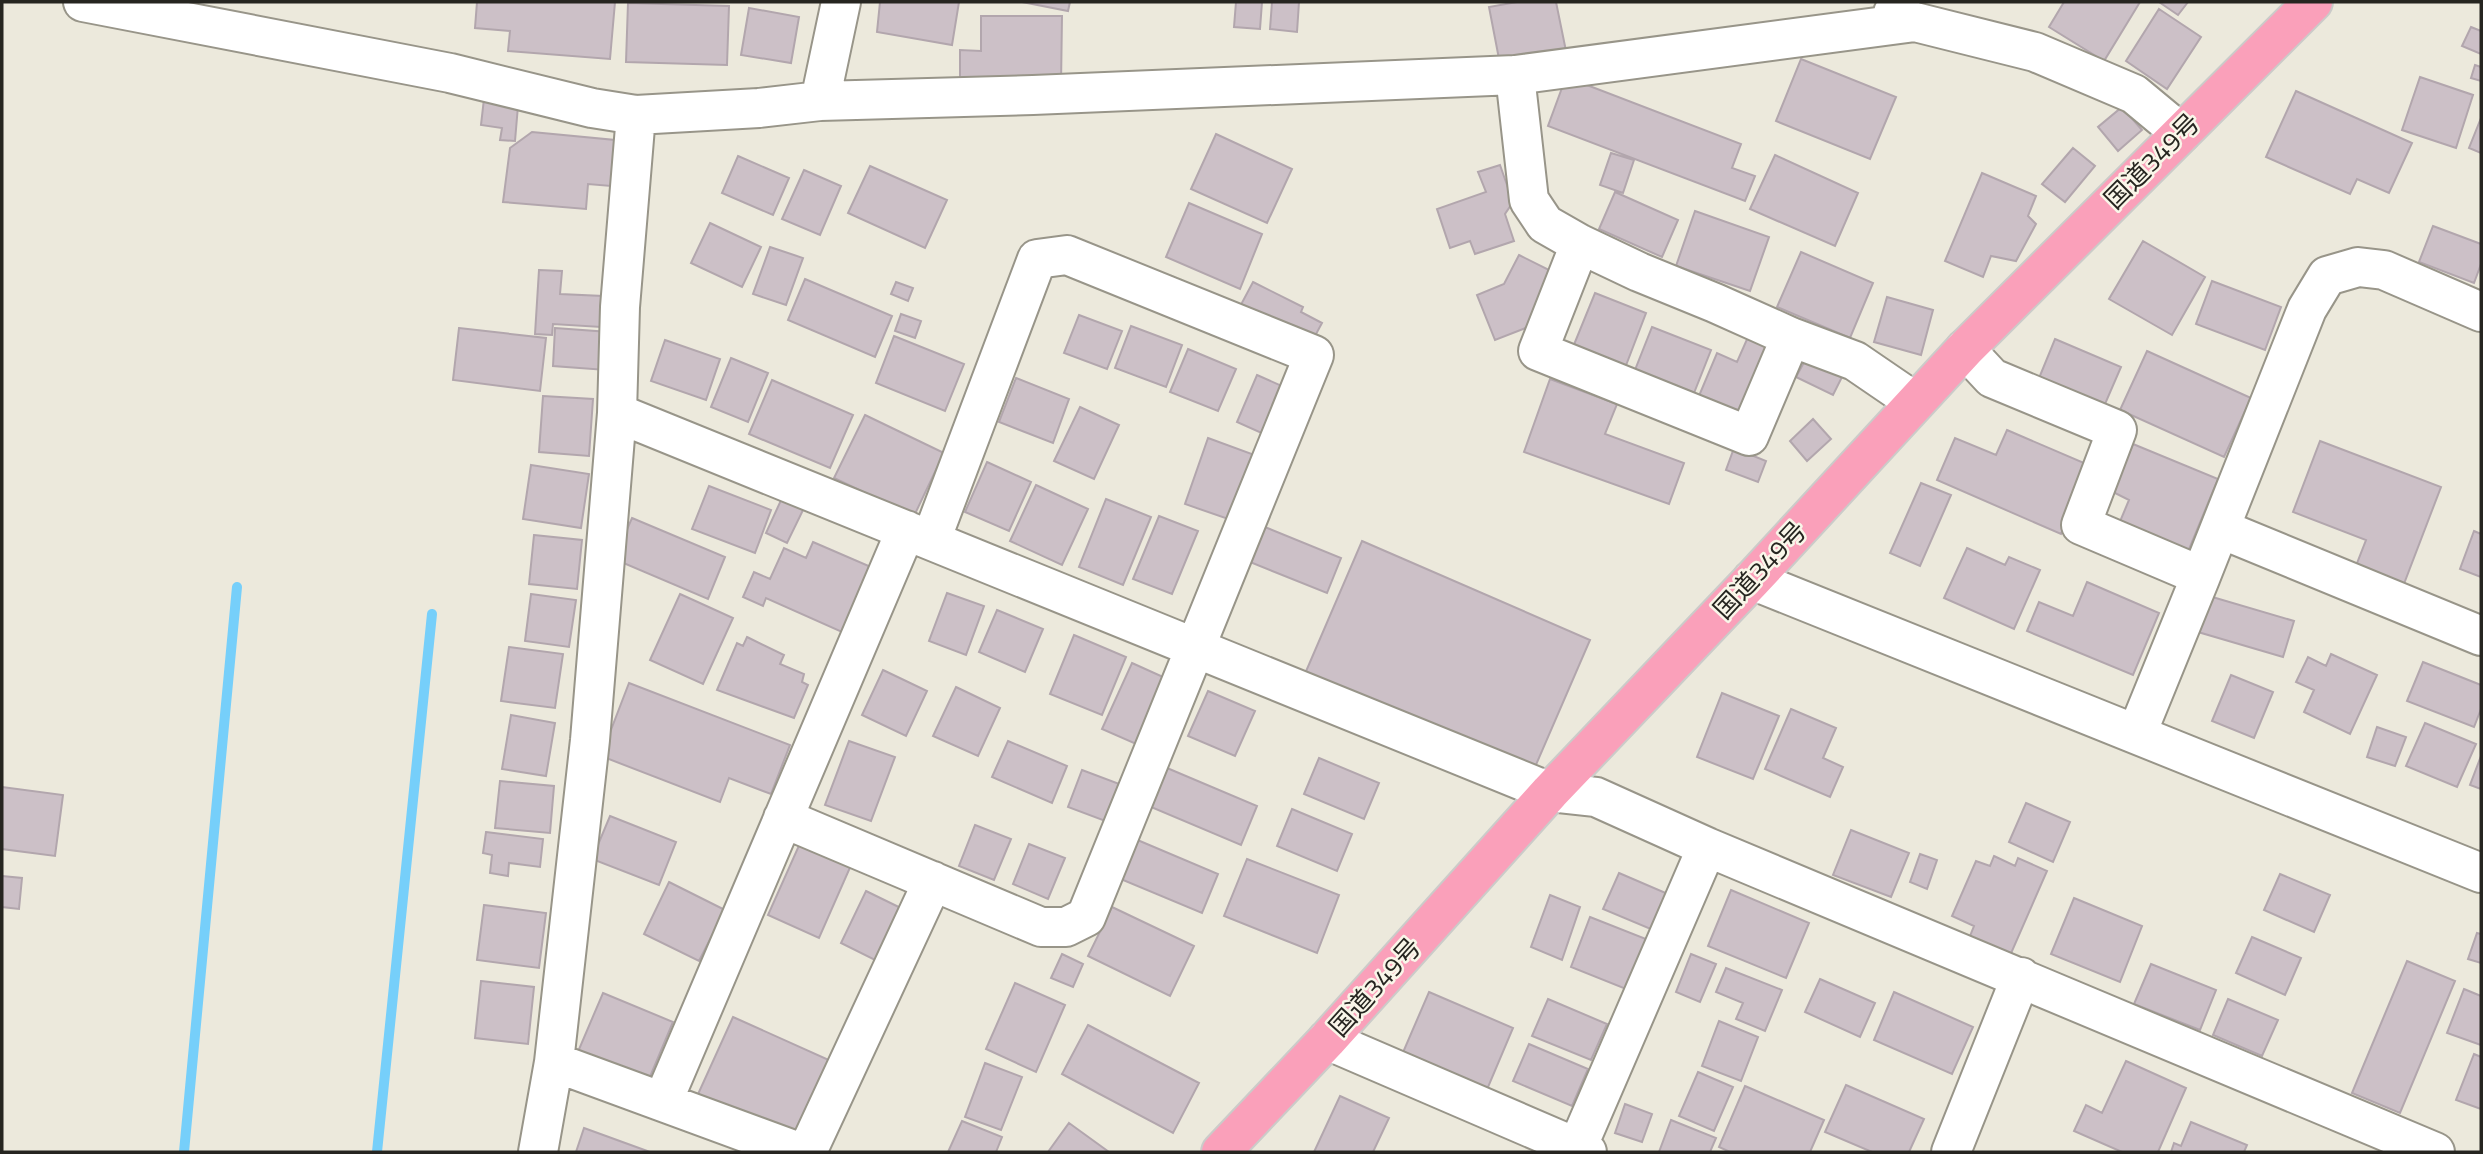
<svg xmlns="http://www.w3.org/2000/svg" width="2483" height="1154" font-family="'Titillium Web','Noto Sans JP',sans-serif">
  <rect width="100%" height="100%" fill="#ece9dc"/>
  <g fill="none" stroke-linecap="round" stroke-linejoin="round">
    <!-- stream -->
    <path stroke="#76cffa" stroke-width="10" d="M184,1152L237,587
      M377,1152L432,614"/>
  </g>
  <!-- building -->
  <path fill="#ccc0c7" stroke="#b2a6ad" stroke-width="2" d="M477,2H615L610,59L508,51L510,31L475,28Z
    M880,2H959L952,45L877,32Z
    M1022,2H1070L1068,11Z
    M1236,2H1262L1260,29L1234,27Z
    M1272,2H1299L1297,32L1270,29Z
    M1517,2H1556L1566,51L1500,64L1489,7Z
    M2064,2H2140L2104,61L2049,27Z
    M2159,2H2188L2178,15Z
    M628,3L729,6L727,65L626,62Z
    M749,8L799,17L791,63L741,55Z
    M2159,9L2201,37L2167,89L2126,61Z
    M981,16H1062L1061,85H960V50L981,51Z
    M2471,27L2481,31V54L2462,46Z
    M1801,59L1896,97L1870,159L1776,121Z
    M2475,65L2481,67V81L2471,78Z
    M1566,77L1741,144L1732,168L1755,176L1745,201L1548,126Z
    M2420,77L2473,95L2456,148L2402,130Z
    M485,90L519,94L515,141L500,140L502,128L481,125Z
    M2296,91L2412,143L2389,193L2357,179L2350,194L2266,157Z
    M2122,107L2142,130L2118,151L2098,127Z
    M2481,118V153L2469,148Z
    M532,132L615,140L611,186L588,184L586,209L503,202L510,148Z
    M1216,134L1292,169L1267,223L1191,189Z
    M2073,148L2095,166L2065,202L2042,184Z
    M1611,153L1634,160L1623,193L1600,185Z
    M1775,155L1858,193L1835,246L1750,209Z
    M738,156L789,178L773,215L722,193Z
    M1500,165L1513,202L1505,214L1514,241L1475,254L1470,241L1450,248L1437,209L1486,192L1478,172Z
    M870,166L947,200L925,248L848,213Z
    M804,170L841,186L820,235L782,219Z
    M1982,173L2036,196L2028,216L2036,224L2016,261L1991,256L1983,277L1945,261Z
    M1615,192L1678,220L1662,257L1599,229Z
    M1189,203L1262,234L1240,289L1166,257Z
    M1695,211L1769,237L1750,291L1676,266Z
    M710,223L761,247L742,287L691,263Z
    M2433,226L2481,244V264L2474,283L2419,262Z
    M2143,241L2205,277L2172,335L2109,299Z
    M770,247L803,258L786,305L753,294Z
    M1801,252L1873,283L1850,338L1777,307Z
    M1519,255L1557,274L1531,326L1495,340L1477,295L1504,284Z
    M539,270L562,271L560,294L603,296L601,327L553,324L552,335L535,334Z
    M805,279L892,316L875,357L788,320Z
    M2212,281L2281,307L2265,350L2196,324Z
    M896,282L913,288L908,301L891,294Z
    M1253,282L1303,307L1301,312L1322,323L1308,349L1236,314Z
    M1595,293L1646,313L1625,368L1573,347Z
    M1887,297L1933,310L1921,355L1874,342Z
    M901,314L921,321L915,338L895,331Z
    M1079,315L1122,331L1107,369L1064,353Z
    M1131,326L1182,345L1166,387L1115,368Z
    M1652,327L1711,350L1694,393L1635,370Z
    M459,328L546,338L540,391L453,380Z
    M555,328L609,332L606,370L553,366Z
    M894,336L964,364L945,411L876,383Z
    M1748,337L1778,349L1747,424L1696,403L1717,353L1737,362Z
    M2055,339L2121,367L2102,411L2037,383Z
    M665,340L720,359L706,400L651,381Z
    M1188,349L1236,369L1218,411L1170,392Z
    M2147,351L2251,398L2224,457L2120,410Z
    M1808,355L1844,373L1833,395L1796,377Z
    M731,358L768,373L748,422L711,407Z
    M1257,375L1293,391L1273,438L1237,422Z
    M1016,378L1069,399L1053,443L999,422Z
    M1550,379L1617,404L1605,434L1684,463L1669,504L1524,452Z
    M772,380L853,415L830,468L749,434Z
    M543,396L593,399L589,456L539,452Z
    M1080,407L1119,425L1094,479L1054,461Z
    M865,415L944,453L914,516L834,478Z
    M1813,419L1831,439L1807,461L1790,441Z
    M2007,430L2091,466L2061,534L1937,480L1955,438L1996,455Z
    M1208,438L1260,457L1237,522L1185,504Z
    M2320,441L2441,487L2402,589L2354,571L2366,540L2293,512Z
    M2133,444L2218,479L2185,559L2116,531L2129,500L2113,492Z
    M1734,448L1766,461L1758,482L1726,470Z
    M987,462L1031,482L1009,531L965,512Z
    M531,465L589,474L581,528L523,519Z
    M1921,483L1951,495L1920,566L1890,553Z
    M1036,485L1088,509L1062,565L1010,541Z
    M709,486L771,510L755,553L692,529Z
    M782,498L804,508L787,543L766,533Z
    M1106,499L1151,517L1123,585L1079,567Z
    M1159,516L1198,531L1172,594L1133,579Z
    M632,518L725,557L708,599L614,559Z
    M1260,525L1341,558L1327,593L1245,560Z
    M2474,531L2481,534V577L2460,569Z
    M534,535L582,540L577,589L529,584Z
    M1362,541L1590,640L1532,774L1304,676Z
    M813,542L871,567L842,632L766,598L763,606L743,597L754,572L770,579L784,548L806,558Z
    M1967,548L2005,565L2009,557L2040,570L2014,629L1944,598Z
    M2087,582L2159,613L2133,675L2027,631L2039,602L2073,616Z
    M947,593L984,606L966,655L929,641Z
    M531,594L576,600L569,647L525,641Z
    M680,594L733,618L703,684L650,660Z
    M2209,596L2294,621L2283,657L2198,632Z
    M997,610L1043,629L1025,672L979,652Z
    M1074,635L1126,657L1102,715L1050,694Z
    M747,637L784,655L780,664L804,674L802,682L808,685L794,718L717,690L737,643L743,646Z
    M509,647L563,654L555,708L501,701Z
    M2331,654L2377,675L2350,734L2304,712L2314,690L2296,682L2308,657L2326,666Z
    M2423,662L2481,685V709L2474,727L2407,701Z
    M1132,663L1172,681L1143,747L1102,729Z
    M883,670L927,691L906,736L862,715Z
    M2231,675L2273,692L2254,738L2212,721Z
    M629,683L790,745L771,794L729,778L720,802L601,756Z
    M956,687L1000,708L978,756L933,736Z
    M1208,691L1255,711L1235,756L1188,736Z
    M1722,693L1779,716L1753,779L1697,757Z
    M1791,709L1836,728L1823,758L1843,767L1830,797L1765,769Z
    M511,715L555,723L546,776L502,769Z
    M2425,723L2476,744L2457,787L2406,766Z
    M2377,727L2406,737L2395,766L2367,757Z
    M849,741L895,757L871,821L825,805Z
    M1008,741L1067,766L1052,803L992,777Z
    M2481,756V789L2470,785Z
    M1319,758L1379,783L1364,819L1304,794Z
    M1167,768L1257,806L1241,845L1151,807Z
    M1082,770L1130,788L1116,825L1068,807Z
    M500,781L554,786L550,833L495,828Z
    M2,787L63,795L55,856L2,849Z
    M2026,803L2070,822L2053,862L2009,842Z
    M1292,809L1352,834L1337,871L1277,846Z
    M610,816L676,842L659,885L592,859Z
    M975,825L1011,839L994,880L959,866Z
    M1851,830L1909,853L1891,897L1833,875Z
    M486,832L543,839L540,867L509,863L508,876L490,873L492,855L483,853Z
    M1128,836L1218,874L1202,913L1111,875Z
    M801,841L852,863L819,938L768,915Z
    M1029,844L1065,858L1048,899L1013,884Z
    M1920,854L1937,860L1927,889L1910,882Z
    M1994,856L2015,866L2018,858L2047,871L2009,958L1968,941L1974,926L1952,916L1976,861L1990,866Z
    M1247,859L1339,895L1317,953L1224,916Z
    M1619,873L1668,894L1653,930L1603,909Z
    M2280,874L2330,895L2314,932L2264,910Z
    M2,876L22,878L19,909L2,907Z
    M669,882L725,910L699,961L644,934Z
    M1731,890L1809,923L1786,978L1708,946Z
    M866,891L909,912L883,964L841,943Z
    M1550,895L1580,907L1562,960L1531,947Z
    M2074,898L2142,926L2120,982L2051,954Z
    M484,905L546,913L539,968L477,960Z
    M1112,907L1194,946L1170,996L1088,956Z
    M1590,917L1651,941L1631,991L1571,967Z
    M2477,933L2481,934V963L2468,959Z
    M2252,937L2301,958L2285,995L2236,973Z
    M1062,954L1083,964L1073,987L1051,978Z
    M1691,954L1716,964L1700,1002L1676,992Z
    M2407,961L2455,981L2400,1113L2352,1093Z
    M2151,964L2216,990L2200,1030L2134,1004Z
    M1726,968L1782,990L1765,1031L1736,1019L1743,1003L1716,992Z
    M1820,979L1875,1003L1860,1037L1805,1012Z
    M481,981L534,987L528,1044L475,1038Z
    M1015,983L1065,1005L1036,1072L986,1049Z
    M2464,989L2481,996V1045L2447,1033Z
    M1429,992L1513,1028L1483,1099L1398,1064Z
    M1894,992L1973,1027L1952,1074L1874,1040Z
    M603,993L673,1022L647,1084L577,1054Z
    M1548,999L1607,1024L1591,1060L1532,1036Z
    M2228,999L2278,1020L2262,1056L2213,1035Z
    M733,1017L831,1061L793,1147L694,1103Z
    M1719,1021L1758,1037L1741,1081L1702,1066Z
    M1088,1025L1199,1083L1173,1133L1062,1074Z
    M1529,1044L1588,1069L1572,1106L1513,1081Z
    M2474,1054L2481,1057V1109L2456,1100Z
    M2126,1061L2186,1088L2158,1152H2122L2074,1131L2086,1105L2102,1113Z
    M985,1063L1022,1077L1001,1130L965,1117Z
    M1698,1072L1733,1087L1714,1131L1679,1116Z
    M1846,1085L1924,1119L1909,1152H1872L1825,1132Z
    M1745,1086L1824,1120L1810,1152H1730L1719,1147Z
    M1340,1096L1389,1118L1373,1152H1314Z
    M1625,1104L1652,1114L1642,1142L1615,1133Z
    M1671,1120L1716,1138L1710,1152H1659Z
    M962,1121L1002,1137L996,1152H948Z
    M2191,1122L2247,1145L2244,1152H2171L2174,1143L2181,1146Z
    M1069,1123L1109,1152H1048Z
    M584,1128L650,1152H576Z"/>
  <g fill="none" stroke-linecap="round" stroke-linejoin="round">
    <defs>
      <path id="minor" d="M83,2L450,73L592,108L636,115L759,108L820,101L1033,95L1515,75L1915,22
        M1893,13L1915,22L2035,52L2134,94L2181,133
        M1515,75L1529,200L1545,224L1580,244L1639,272L1715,303L1791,337L1855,361L1915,402
        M820,101L841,2
        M1580,244L1538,351L1749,436L1791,337
        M1965,349L1992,378L2117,430L2081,525L2201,576L2307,309L2327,276L2358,267L2384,270L2481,312
        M617,413L1550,792L1596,797L1707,847
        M2221,529L2481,636
        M2137,733L2201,576
        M783,818L1041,927H1066L1086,917L1314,355L1067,255L1037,259L931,540
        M1327,1040L1587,1152
        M554,1062L799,1152
        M663,1101L906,530
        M1577,1148L1707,847L2435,1152
        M538,1152L554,1062L590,740L617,413L620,307L636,115
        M807,1152L933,881
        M1951,1152L2021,977"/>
      <path id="tertiary" d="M1752,580L2481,873"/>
      <path id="trunk" d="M1221,1152L1327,1040L1550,792L1752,580L1965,349L2313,2"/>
    </defs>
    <!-- minor casing -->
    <use href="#minor" stroke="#989589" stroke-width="42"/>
    <!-- tertiary casing -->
    <use href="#tertiary" stroke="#989589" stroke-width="42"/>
    <!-- trunk casing -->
    <use href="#trunk" stroke="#cbcbc9" stroke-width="42"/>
    <!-- minor -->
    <use href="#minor" stroke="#fff" stroke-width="38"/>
    <!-- tertiary -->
    <use href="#tertiary" stroke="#fff" stroke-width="38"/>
    <!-- trunk -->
    <use href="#trunk" stroke="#faa0ba" stroke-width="38"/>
  </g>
  <g text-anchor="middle" stroke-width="5" stroke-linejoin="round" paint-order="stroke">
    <!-- street labels -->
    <g font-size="26" fill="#262520" stroke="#f9f6e9">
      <text transform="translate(2152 161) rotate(-45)" y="9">国道349号</text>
      <text transform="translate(1760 570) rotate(-47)" y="9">国道349号</text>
      <text transform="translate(1375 987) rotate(-48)" y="9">国道349号</text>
    </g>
  </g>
  <!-- border -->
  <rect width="2483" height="1154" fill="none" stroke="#262520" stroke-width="7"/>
</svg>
